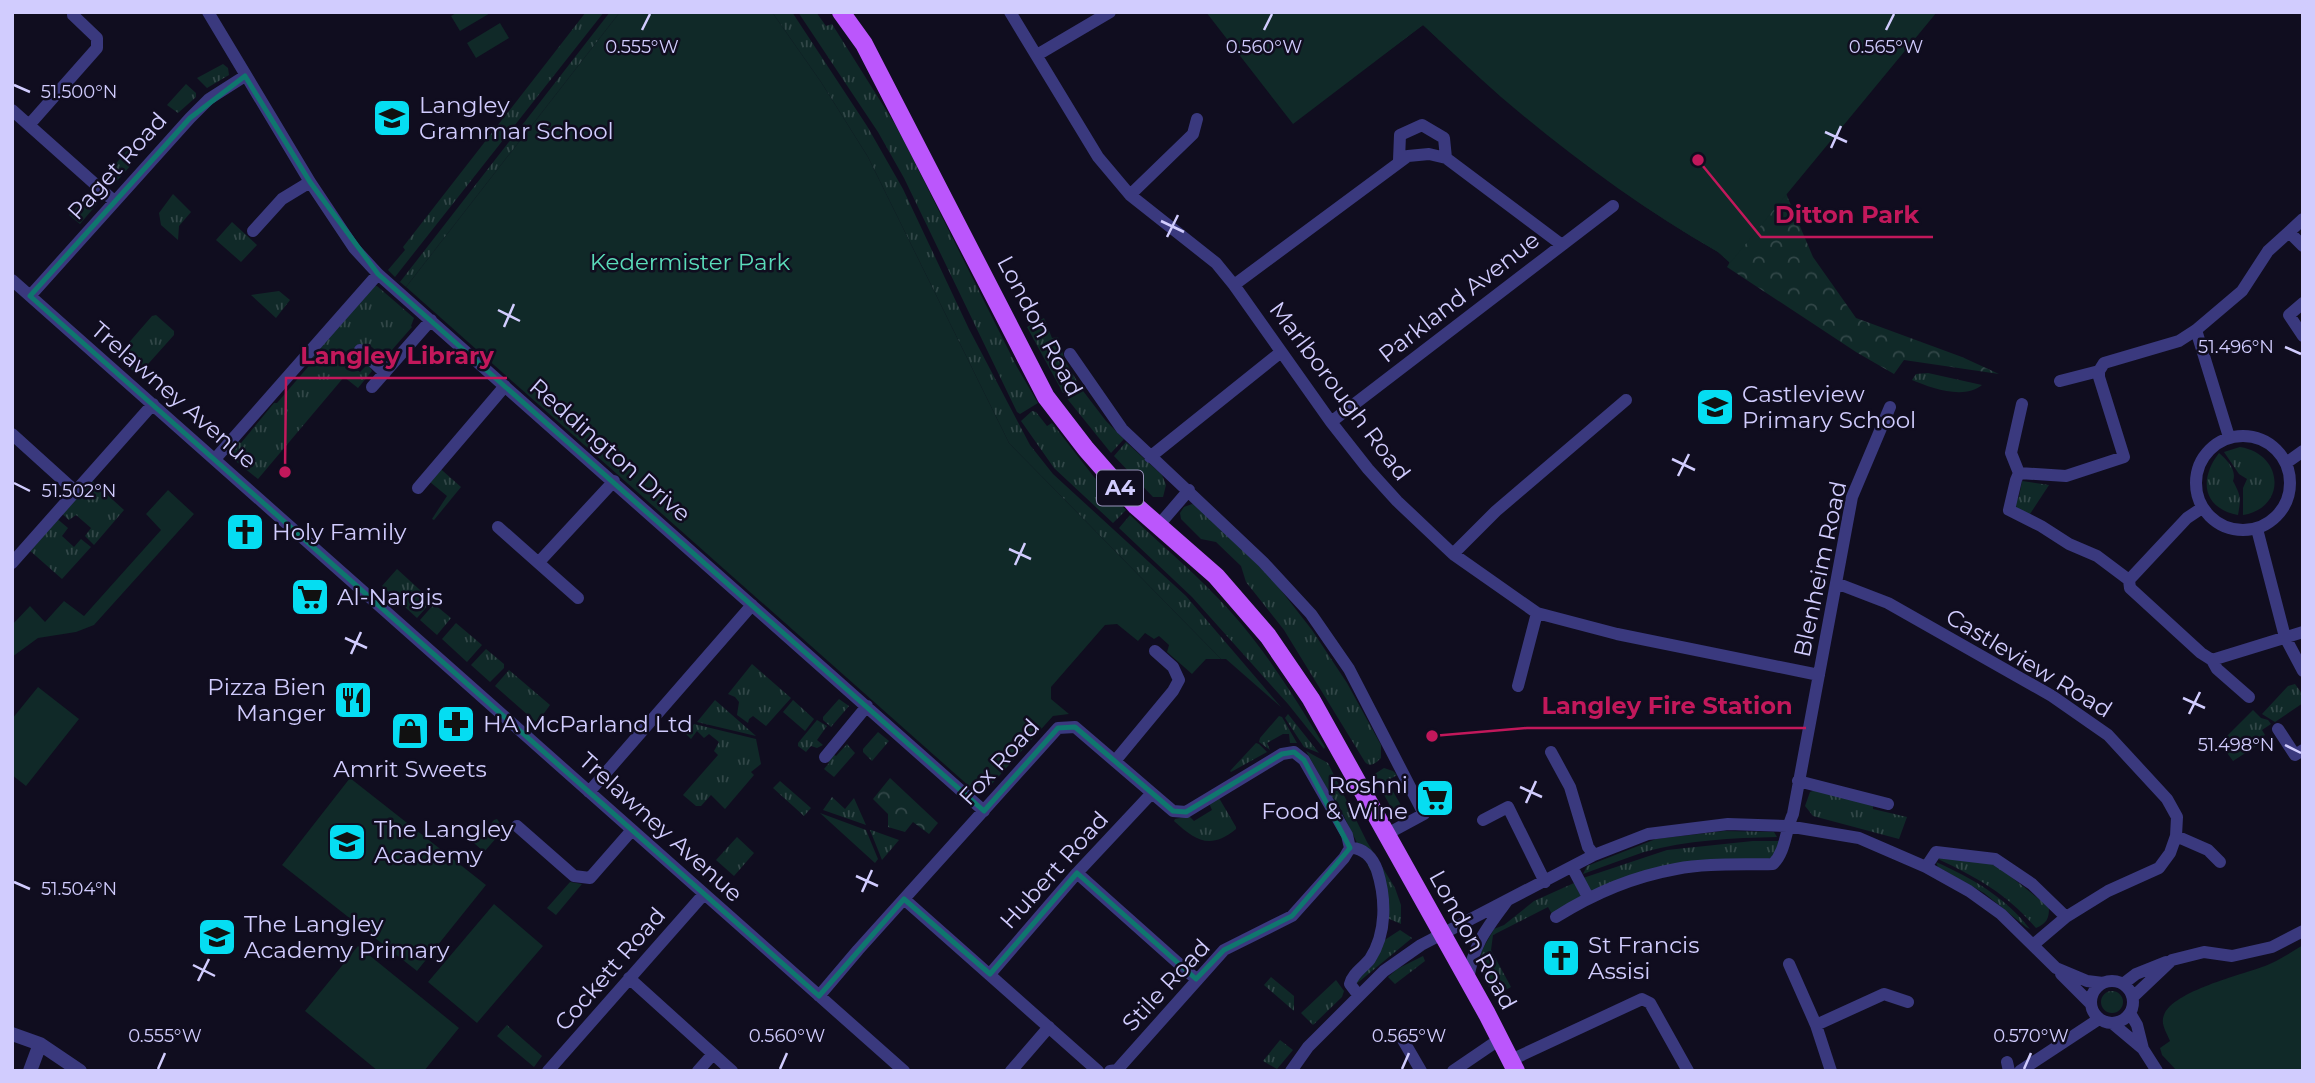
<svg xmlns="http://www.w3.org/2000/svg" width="2315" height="1083" font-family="Montserrat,sans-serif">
  <defs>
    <pattern id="grass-tufts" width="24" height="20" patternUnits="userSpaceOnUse" patternTransform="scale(1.75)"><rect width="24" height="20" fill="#102928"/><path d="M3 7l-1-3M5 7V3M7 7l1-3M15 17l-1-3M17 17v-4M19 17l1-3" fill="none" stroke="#324748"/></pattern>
    <pattern id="forest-crowns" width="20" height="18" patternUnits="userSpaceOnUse" patternTransform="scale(1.75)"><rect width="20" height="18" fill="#102928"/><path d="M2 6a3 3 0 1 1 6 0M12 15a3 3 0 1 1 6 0" fill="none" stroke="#324748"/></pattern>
  </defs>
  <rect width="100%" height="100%" fill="#100d1f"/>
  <!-- grass -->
  <path fill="url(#grass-tufts)" d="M586,12H604L395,277L388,270L405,250L403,247Z
    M610,12H620L406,287L400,282Z
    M772,12H792L867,126L903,189L969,329L1030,445L1053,474L1186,596L1281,707L1226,659H1221L1009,443L868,157L821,82Z
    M798,12H816L826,26L832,24L898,129L1017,367L1038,403L1020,414L1017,412L904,178L878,132Z
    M223,64L228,68L229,75L207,88L197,78Z
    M186,84L196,93V97L178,113L167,105Z
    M132,145L135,147L125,158L132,164L115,183L113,182L107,184L104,182L105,176Z
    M90,194H94L97,204L80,224L69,215Z
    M173,194L191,212L179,226L178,240L161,225L159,213Z
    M232,222L257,245L241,262L216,240Z
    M377,286L414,318L411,326L412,327L384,359L378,361L372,358L378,352L368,344L349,364L360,372L368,364L372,371L358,388L344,377L258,479L227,454L236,440L241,443L274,403H277L314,360L309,353L365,287Z
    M279,291L290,300L276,318L251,295Z
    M156,315L174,331V335L140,373H136L118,359L119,354L152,316Z
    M1044,318L1052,338L1058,337L1065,361L1077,381L1063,393L1027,327Z
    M1928,373L1982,385C1964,400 1931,388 1912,380L1916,374Z
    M1080,387L1106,421L1124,439L1111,453L1065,396Z
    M1032,411L1036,412L1047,426L1052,423L1094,477L1126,510L1113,523L1054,468L1021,421Z
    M1126,442L1162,475L1166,485L1163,497H1153L1114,456Z
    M2240,447C2284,454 2287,508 2243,515V488L2247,479L2239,474L2224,452Z
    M2219,453C2227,460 2237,470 2233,481C2241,496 2241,498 2238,515C2202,508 2199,479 2219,453Z
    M435,464L461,487L434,520L432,519L447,496L430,482Z
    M91,480L124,510L94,545L85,536L91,528L76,515L69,520L60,512Z
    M2022,481L2049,485L2030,514L2019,511L2014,503L2019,497Z
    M1192,504L1199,506L1273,580L1312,630L1347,683L1381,745V758C1376,763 1370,768 1365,762L1284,630L1246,582L1241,566L1216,542L1201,539L1181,519L1180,513L1184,507Z
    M1130,515C1163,547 1200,577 1230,611C1267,652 1296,700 1325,747L1324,749L1288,704L1192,597L1119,528Z
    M55,517L68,528L62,536L74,547L81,539L91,547L62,579L28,549Z
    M397,569L432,601L417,618L382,586Z
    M434,604L451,618L437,635L420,620Z
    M456,623L482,645L467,662L442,639Z
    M486,649L504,664V668L490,682L471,665Z
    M752,664L791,698L766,726L753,716L749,719L748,723L737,715L739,702L735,697L728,694Z
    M509,670L550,705L537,723L495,686Z
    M2295,684L2303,695V703L2275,722L2262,714L2288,686Z
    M839,699L849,706L831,727L823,720V717Z
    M715,700L756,736L697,722Z
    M793,700L814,719L805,731L783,712Z
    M2253,710L2261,718L2268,720L2271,724L2262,730L2265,735L2261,738L2264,741L2233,761L2220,743Z
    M1288,714L1319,753L1304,747L1285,718Z
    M1279,716L1282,717L1297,743H1290L1289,734H1283L1267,743L1270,750L1259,742L1260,738Z
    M817,720L827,726L817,740L823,745L817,748L811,746L806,752L798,746V743Z
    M694,724L756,739L761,764L751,772L754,775L725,809L711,795L701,806H696L683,795L718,755L714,751L719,742L709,734L704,738L697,731L691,739L686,734Z
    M878,732L889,741L872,761L863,752V749Z
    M1256,743L1259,744L1267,752L1231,772L1230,771Z
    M847,744L855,753L834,777L824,769L829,763L827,756L829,751L836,756Z
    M1306,751L1328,763L1367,842L1395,888L1401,905V924L1385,917V900L1337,802L1331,796Z
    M1384,768L1393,771L1397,775L1387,781L1402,807L1393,811L1373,775Z
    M780,781L811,808L804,816L773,788Z
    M1818,789L1873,804V809L1907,817L1899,839L1813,816L1805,806L1810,792Z
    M832,797L845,809L854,798L866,825L823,810Z
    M1219,798L1236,827V829C1210,850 1196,841 1174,821L1175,819L1189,816L1194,821L1212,810L1209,803Z
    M820,813L866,830L878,859L875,863Z
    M497,819L504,829L484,852L474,843L494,820Z
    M871,830L899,840L882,860L870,830Z
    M1724,831L1774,832L1777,837C1732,838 1687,840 1644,852C1623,859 1603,867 1583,874L1587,866L1656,839Z
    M737,837L754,853L734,876L716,860Z
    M1753,841H1779L1774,856L1768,859L1731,861L1593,891L1589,889L1583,878L1667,850Z
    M1942,854L1996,865L2049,907C2049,919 2047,923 2036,928C2007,894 1978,878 1938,859Z
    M1936,862C1972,878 2005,897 2030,929L2026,927L1984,893L1938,867Z
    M570,882L582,884L556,915L547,908Z
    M1574,883L1581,896L1553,916L1548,907L1493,935L1491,950L1511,987L1494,996L1484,978L1480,963L1481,952L1494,929L1504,925L1534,901Z
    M1400,930L1412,938L1355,985L1377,945Z
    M1423,956L1425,961L1395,984L1388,977L1397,969Z
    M1271,977L1294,996V1011L1264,985Z
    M1336,980L1344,991L1342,997L1313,1025L1301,1013Z
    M2101 1002a11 11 0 1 1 22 0a11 11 0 1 1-22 0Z
    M507,1025L542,1056L534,1067L497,1036Z
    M1280,1040L1293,1050L1277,1069L1263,1061Z"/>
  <!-- forest -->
  <path fill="url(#forest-crowns)" d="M1211,12H1484L1782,184L1813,257L1856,318L1962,357L1999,374L1904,360L1894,374L1856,352L1727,267L1730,262L1718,252C1609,190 1515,110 1423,25L1344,84L1328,93Z
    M890,778L938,823L929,834L913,822L905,832L888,827V814L873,799Z"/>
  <!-- green -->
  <path fill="#102928" d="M458,12H492L460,31L451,16Z
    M620,12H772L821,82L868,157L1009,443L1221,659H1206L1192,674L1167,652L1169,645L1159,636L1154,639L1145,633L1138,641L1117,624L1105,625L1051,687V699L1069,714L1053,716L991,785L970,787L406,287Z
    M1206,12H1937L1730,263L1718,252C1641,208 1569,155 1501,97C1475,74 1449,49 1423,25L1293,124Z
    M500,23L509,38L476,58L467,43Z
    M168,490L194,514L94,625L76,632L38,638L12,657V625L30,606L45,622L64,601L84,616L161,530L146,514Z
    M38,687L79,719L26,786L12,775V719Z
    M350,778L486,885L417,971L282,865Z
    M494,904L543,946L477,1023L428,982Z
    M2303,945V1071H2177L2162,1055L2160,1048L2170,1041C2167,1033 2160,1024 2164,1015C2173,991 2241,975 2265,966C2278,961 2290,953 2303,945Z
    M358,946L459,1028L424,1071H378L305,1011Z"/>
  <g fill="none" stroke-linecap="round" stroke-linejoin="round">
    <!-- minor -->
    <path stroke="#3a397e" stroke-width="12" d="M208,12L310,182L354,248L378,274L984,811
      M1010,12L1098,157L1130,195L1216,263L1234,285L1331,422L1368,469L1397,501L1453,554L1537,613L1617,634L1819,675
      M1037,55L1110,12
      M12,110L114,201
      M29,125L97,48V38L73,15
      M1399,160L1400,135L1422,125L1444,138L1446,158
      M1130,195L1193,134L1197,119
      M253,231L282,199L310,182
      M2289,232L2303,219
      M12,280L904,1071
      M1234,285L1408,156L1429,154L1446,158L1562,245
      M30,296L190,118L209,99L245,76
      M2303,303L2289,315L2303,336
      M2196,330L2229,437
      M360,350L385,373
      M1070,354L1122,429L1263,562L1311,614L1349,669L1424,814L1387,834
      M2060,381L2099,371L2104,363L2179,341L2196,330L2242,291L2268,251L2289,232L2303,246
      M372,387L431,320
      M1331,422L1613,206
      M12,434L75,491
      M2196 483a47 47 0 1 1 94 0a47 47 0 1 1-94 0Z
      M1150,457L1281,352
      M215,459L378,274
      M2286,463L2303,451
      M2019,473L2066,476L2124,457L2099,377V371
      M2019,473L2016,480L2009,510L2041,526L2069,544L2097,556L2129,580
      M2019,473L2011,453L2022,404
      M418,488L505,386
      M1158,526L1189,490
      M498,527L578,598
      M2257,529L2285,637L2303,671
      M1453,554L1496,511L1626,400
      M539,562L614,481
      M12,563L153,404
      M2129,580L2130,588L2201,653L2212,660L2217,669L2249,697
      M2129,580L2187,518L2202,508
      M1836,583L1888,603L2052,696L2108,735L2167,799L2177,817L2176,836L2170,853L2159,868L2108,891L2066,917L2033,945
      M2212,660L2303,632
      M1518,686L1537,613
      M2278,729L2295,755L2303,750
      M1551,752L1570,787L1588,847L1594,855
      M825,757L867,706
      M1115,761L1173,691L1179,680L1173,667L1155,651
      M1798,781L1888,804
      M589,792L752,605
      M1483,820L1508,807L1545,882
      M517,826L574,876L590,878L632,830
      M2176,836L2208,850L2220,862
      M1350,848C1363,847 1373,858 1377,870C1386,898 1387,933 1370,959C1363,968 1353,973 1350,984L1359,996
      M1572,867L1588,897
      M1926,867L1936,852L1995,859L2032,884L2066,917
      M1077,873L1196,979
      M904,899L1098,1071
      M1556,917C1594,893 1631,877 1676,869C1707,863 1741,865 1773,864C1786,851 1785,831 1793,814L1852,497L1890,407
      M1789,964L1816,1025L1831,1071
      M990,974L1077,873L1151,794
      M2061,974L2091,1004
      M629,978L732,1071
      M1468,980C1473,945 1486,929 1507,901
      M2091 1002a21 21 0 1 1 42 0a21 21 0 1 1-42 0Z
      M2123,984L2136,974L2166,962
      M819,996L858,950L1058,728L1075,727L1173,811L1186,812L1282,754L1294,752L1304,760L1347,835L1350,848L1344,858L1292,916L1224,950L1117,1070L1110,1071
      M2133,997L2172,960L2204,952L2232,956L2272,947L2303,931
      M2130,1013L2137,1025L2143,1049
      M2112,1023L2143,1049L2157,1071
      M1816,1025L1884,994L1908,1002
      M1403,1040L1421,1071
      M1511,1060L1642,999L1650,1003L1688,1071
      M2007,1062L2009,1071
      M548,1071L704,894
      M698,1071L713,1054
      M1011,1071L1049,1027
      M1291,1071L1308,1047L1384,971L1421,945L1594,855L1648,834L1728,824L1787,826L1859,838L1926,867L1969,891L2001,914L2056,968L2087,981L2103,983
      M1453,1071L1500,1039
      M2020,1071L2099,1019"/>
    <!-- tertiary -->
    <path stroke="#3a397e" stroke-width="14" d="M12,1034L40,1044L80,1071
      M30,1071L40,1044"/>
    <!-- primary -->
    <path stroke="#bb56fc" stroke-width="18" d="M841,12L864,44L1046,397L1086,449L1136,506L1216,576L1268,636L1311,699L1487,1014L1516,1071"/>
  </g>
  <!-- marked area -->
  <path fill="none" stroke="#0f766e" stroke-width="5" stroke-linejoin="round" d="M245,76L310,182L378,274L984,811L1058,728L1075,727L1173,811L1186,812L1282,754L1294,752L1304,760L1350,848L1292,916L1224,950L1196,979L1077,873L990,974L904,899L819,996L30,296L190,118Z"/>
  <!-- ticks -->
  <path fill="none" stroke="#d1ccfe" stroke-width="2.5" d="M642,30L650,14M1264,30L1272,14M1886,30L1894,14M14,85L30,92M1825,132L1847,142M1831,148L1841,126M1161,221L1184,232M1167,237L1178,215M498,310L520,321M504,327L514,304M2285,347L2301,354M1672,459L1695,470M1678,476L1689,454M14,483L30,491M1009,549L1031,559M1015,565L1025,543M345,638L367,648M351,654L361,632M2183,698L2205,708M2189,714L2200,692M2285,745L2301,753M1520,787L1542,797M1526,803L1536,781M856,876L878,886M14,882L30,889M862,892L872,870M193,965L215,976M198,981L209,959M158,1069L165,1053M780,1069L787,1053M1402,1069L1409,1053M2024,1069L2031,1053"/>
  <!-- icons -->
  <defs>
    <symbol id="school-square" viewBox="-11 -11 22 22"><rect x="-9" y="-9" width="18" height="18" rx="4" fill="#05ddf2" stroke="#100d1f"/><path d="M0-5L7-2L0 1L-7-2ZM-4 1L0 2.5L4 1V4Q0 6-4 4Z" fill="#111"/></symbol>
    <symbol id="church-square" viewBox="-11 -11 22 22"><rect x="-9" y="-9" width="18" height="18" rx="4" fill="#05ddf2" stroke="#100d1f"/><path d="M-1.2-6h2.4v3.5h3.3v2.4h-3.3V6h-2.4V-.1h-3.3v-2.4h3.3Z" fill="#111"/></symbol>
    <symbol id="supermarket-square" viewBox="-11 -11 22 22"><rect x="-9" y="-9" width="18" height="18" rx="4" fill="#05ddf2" stroke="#100d1f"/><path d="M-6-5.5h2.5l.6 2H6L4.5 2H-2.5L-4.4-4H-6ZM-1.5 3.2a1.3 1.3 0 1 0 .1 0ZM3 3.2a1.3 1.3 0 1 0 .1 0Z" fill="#111"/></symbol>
    <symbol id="restaurant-square" viewBox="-11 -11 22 22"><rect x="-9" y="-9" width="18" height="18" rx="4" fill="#05ddf2" stroke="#100d1f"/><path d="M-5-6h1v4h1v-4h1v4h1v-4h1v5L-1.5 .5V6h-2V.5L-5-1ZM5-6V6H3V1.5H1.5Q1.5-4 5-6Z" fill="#111"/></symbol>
    <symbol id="pharmacy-square" viewBox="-11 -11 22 22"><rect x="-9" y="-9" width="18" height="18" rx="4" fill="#05ddf2" stroke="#100d1f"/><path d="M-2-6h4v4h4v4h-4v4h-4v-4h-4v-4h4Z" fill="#111"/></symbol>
    <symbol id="shop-square" viewBox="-11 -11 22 22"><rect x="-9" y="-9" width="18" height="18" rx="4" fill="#05ddf2" stroke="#100d1f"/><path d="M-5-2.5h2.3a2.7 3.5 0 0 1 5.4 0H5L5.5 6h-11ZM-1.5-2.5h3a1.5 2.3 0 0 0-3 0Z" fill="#111"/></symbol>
  </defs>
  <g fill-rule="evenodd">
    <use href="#school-square" x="370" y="96" width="44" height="44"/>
    <use href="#school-square" x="1693" y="385" width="44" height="44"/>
    <use href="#church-square" x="223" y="510" width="44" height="44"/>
    <use href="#supermarket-square" x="288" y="575" width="44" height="44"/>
    <use href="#restaurant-square" x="331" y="678" width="44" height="44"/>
    <use href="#pharmacy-square" x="434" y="702" width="44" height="44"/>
    <use href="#shop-square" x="388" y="709" width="44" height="44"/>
    <use href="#supermarket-square" x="1413" y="776" width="44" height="44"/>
    <use href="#school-square" x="325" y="820" width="44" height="44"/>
    <use href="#school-square" x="195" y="915" width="44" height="44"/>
    <use href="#church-square" x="1539" y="936" width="44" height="44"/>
  </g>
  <g text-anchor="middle" stroke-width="5" stroke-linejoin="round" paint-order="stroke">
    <!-- shield labels -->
    <rect fill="#100d1f" stroke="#9793bb" stroke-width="2" x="1097" y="470.5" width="46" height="35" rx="5"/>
    <g font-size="21" font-weight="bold" fill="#d1ccfe">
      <text x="1120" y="495">A4</text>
    </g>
    <!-- poi labels -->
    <g font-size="23" fill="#d1ccfe" stroke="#100d1f" text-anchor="start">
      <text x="419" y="113">Langley<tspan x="419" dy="26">Grammar School</tspan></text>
      <text x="1742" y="402">Castleview<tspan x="1742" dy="26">Primary School</tspan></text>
      <text x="272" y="540">Holy Family</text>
      <text x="337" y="605">Al-Nargis</text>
      <text x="326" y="695" text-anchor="end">Pizza Bien<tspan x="326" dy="26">Manger</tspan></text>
      <text x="483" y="732">HA McParland Ltd</text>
      <text x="410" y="777" text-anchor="middle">Amrit Sweets</text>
      <text x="1408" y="793" text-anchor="end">Roshni<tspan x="1408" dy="26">Food &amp; Wine</tspan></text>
      <text x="374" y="837">The Langley<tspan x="374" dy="26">Academy</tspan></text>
      <text x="244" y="932">The Langley<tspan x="244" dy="26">Academy Primary</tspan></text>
      <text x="1588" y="953">St Francis<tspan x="1588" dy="26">Assisi</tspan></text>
    </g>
    <!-- street labels -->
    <g font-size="23" fill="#d1ccfe" stroke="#100d1f">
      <text transform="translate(117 166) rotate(-48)" y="8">Paget Road</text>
      <text transform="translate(1459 297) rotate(-38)" y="8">Parkland Avenue</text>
      <text transform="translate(1040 326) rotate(62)" y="8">London Road</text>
      <text transform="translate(1340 391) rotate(53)" y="8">Marlborough Road</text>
      <text transform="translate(174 395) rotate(41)" y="8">Trelawney Avenue</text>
      <text transform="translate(610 450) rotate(41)" y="8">Reddington Drive</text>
      <text transform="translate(1820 569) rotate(-78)" y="8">Blenheim Road</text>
      <text transform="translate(2029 663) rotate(31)" y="8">Castleview Road</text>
      <text transform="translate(999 762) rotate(-48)" y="8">Fox Road</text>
      <text transform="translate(661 827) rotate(42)" y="8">Trelawney Avenue</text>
      <text transform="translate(1054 870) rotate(-48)" y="8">Hubert Road</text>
      <text transform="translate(1473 940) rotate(61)" y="8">London Road</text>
      <text transform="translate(610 969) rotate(-49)" y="8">Cockett Road</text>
      <text transform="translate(1166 985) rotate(-47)" y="8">Stile Road</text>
    </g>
    <!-- park labels -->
    <g font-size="23" fill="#5adcba" stroke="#100d1f">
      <text x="690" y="270">Kedermister Park</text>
    </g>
  </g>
  <g font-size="18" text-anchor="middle" fill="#d1ccfe" stroke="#100d1f" stroke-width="5" stroke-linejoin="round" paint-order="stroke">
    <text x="642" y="53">0.555°W</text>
    <text x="1264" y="53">0.560°W</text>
    <text x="1886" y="53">0.565°W</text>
    <text x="79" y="98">51.500°N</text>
    <text x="2236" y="353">51.496°N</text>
    <text x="79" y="497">51.502°N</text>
    <text x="2236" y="751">51.498°N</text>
    <text x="79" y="895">51.504°N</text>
    <text x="165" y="1042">0.555°W</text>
    <text x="787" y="1042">0.560°W</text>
    <text x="1409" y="1042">0.565°W</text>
    <text x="2031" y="1042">0.570°W</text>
  </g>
  <!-- callouts -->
  <path fill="none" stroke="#c2185b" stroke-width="2.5" d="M1698 160L1761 237H1933M285 472L286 378H507M1432 736L1527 728H1806"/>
  <g fill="#c2185b" stroke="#100d1f" stroke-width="2.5">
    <circle cx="1698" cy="160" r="7"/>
    <circle cx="285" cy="472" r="7"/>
    <circle cx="1432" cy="736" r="7"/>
  </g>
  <g font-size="24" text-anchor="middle" font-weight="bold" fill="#c2185b" stroke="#100d1f" stroke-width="5" stroke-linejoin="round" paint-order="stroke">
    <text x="1847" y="223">Ditton Park</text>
    <text x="397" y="364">Langley Library</text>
    <text x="1667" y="714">Langley Fire Station</text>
  </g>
  <!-- border -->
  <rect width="2315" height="1083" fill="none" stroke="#d1ccfe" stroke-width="28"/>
</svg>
